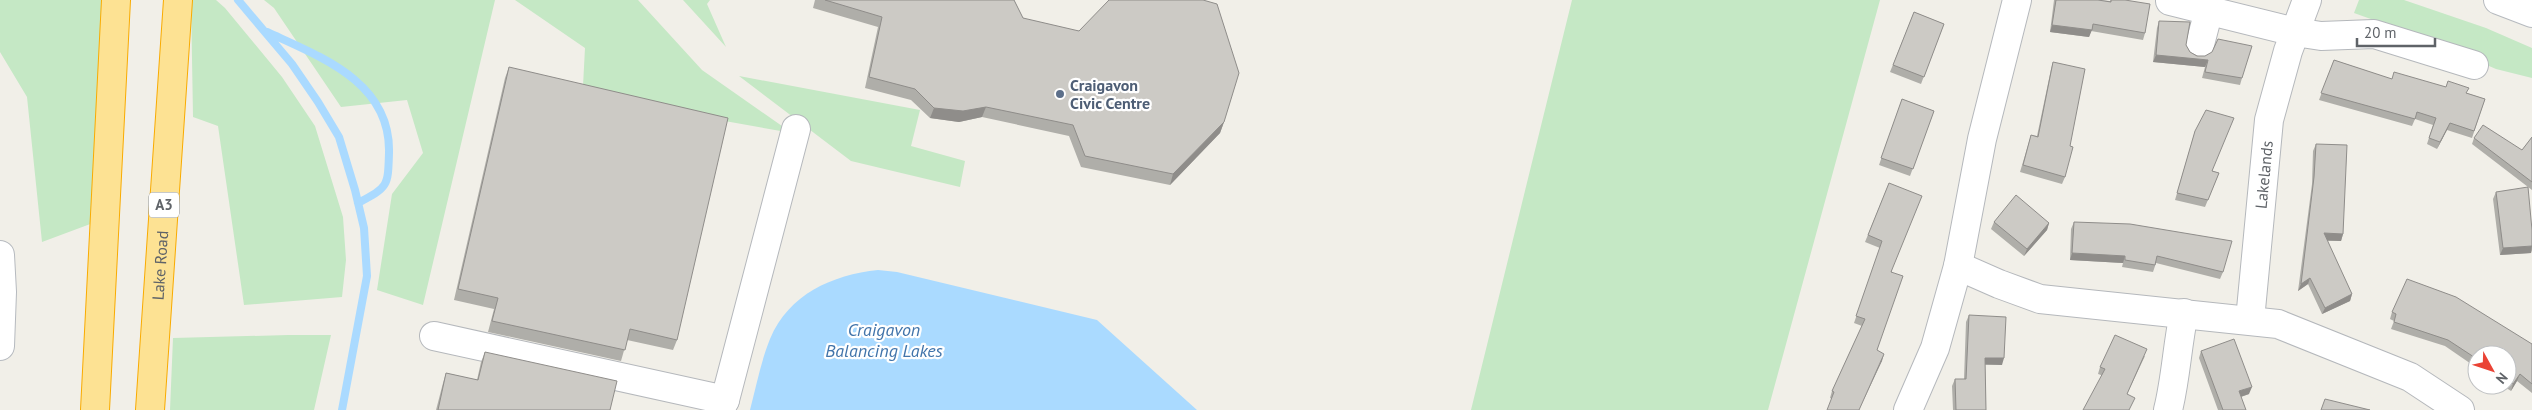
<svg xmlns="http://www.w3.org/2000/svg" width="2532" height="410" font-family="'PT Sans',sans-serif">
  <rect width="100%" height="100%" fill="#f1efe8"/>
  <!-- green -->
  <path fill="#c5e8c5" d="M0,0H104L93,223L42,242L27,97L0,52Z
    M191,0H216L225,8L282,77L315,126L343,217L346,260L342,297L244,305L218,126L193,117Z
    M264,0H495L423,305L377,290L392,194L423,153L407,100L341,107L274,8Z
    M515,0H638L702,70L792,133L708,118L583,86L585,48Z
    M683,0H710L707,4L726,47Z
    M1572,0H1880L1768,410H1471Z
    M2359,0H2404L2486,28L2532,48V78L2496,69L2424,38L2354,13Z
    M739,76L920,110L911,146L965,161L960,187L851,161Z
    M288,335H331L314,410H170L173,338Z"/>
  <!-- water -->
  <path fill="#aadaff" d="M878,270L897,272L1097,320L1197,410H750C756,387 761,361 770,339C789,294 832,275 878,270Z"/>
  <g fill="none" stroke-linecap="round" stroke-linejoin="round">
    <!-- stream -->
    <path stroke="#aadaff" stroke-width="8" d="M238,0L292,64L318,102L339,137L355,190L364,228L367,276L342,410
      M267,32C321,57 391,82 389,153C388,187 388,187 358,203"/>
    <defs>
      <g id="street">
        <path d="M2170,1L2295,32L2321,36L2374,34L2474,65"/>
        <path d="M2199,48L2209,10"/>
        <path d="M1958,266L1999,284L2040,299L2278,324L2410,377L2460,410"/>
        <path id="s1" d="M2250,320L2269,120L2288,51L2307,0"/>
        <path d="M434,336L725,400"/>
        <path d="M720,410L725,400L796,129"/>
        <path d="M1908,410L1935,348L1958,266L1982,139L2017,0"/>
        <path d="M2168,410C2176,378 2177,346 2184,313"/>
      </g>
      <path id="secondary" d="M2498,0L2532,13
        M0,255L2,292L0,346"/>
      <g id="highway">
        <path d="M95,410L116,0"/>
        <path id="s2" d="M150,410L178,0"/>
      </g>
    </defs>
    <!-- street casing -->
    <use href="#street" stroke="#b5b8bc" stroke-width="30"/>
    <!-- secondary casing -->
    <use href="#secondary" stroke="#b6babf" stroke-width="30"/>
    <!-- highway casing -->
    <use href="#highway" stroke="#f9ab00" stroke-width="30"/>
    <!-- street -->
    <use href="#street" stroke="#fff" stroke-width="28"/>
    <!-- secondary -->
    <use href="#secondary" stroke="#fff" stroke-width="28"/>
    <!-- highway -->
    <use href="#highway" stroke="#fde293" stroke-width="28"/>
  </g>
  <!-- wall -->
  <path fill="#afaea9" d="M815,0H1014L1023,18L1224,122L1220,133L1170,185L1081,167L1069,136L982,117L959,122L930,118L911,100L865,88L878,27L813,8Z
    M2054,0H2098L2110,1L2111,0H2125L2145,33L2143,40L2091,31L2089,37L2050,32Z
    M1914,12L1944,24L1921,84L1890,72Z
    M2159,21L2186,45L2190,52L2242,78L2240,85L2202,78L2205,67L2153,62L2157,28Z
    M2334,60L2391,79L2467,93L2485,99L2472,138L2447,130L2437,149L2427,144L2433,125L2415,119L2412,126L2319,100Z
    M2053,62L2070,146L2065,177L2062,184L2020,172L2031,135L2037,136L2051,69Z
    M509,67L677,340L673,350L627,340L621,361L488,332L494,309L454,300L505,78Z
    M1902,99L1934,111L1910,176L1879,165Z
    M2195,131L2213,171L2219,173L2205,207L2175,200Z
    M2532,137V190L2472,144L2474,138L2522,150Z
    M2316,144L2343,234L2341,241H2327L2352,294L2350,301L2322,314L2308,284L2298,291L2312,184L2313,151Z
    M1889,183L1892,272L1877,350L1882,361L1832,399L1830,398L1832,391L1862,326L1854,323L1880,248L1865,242Z
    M2496,192L2532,230V250L2531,253L2500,255L2493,199Z
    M1994,222L2049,223L2047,230L2024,256L1991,229Z
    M2074,222L2223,272L2220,279L2156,263L2153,272L2122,267L2123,263L2070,260L2071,229Z
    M2392,312L2532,344V393L2517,381L2511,391L2502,385H2507V355H2477V368L2445,346L2391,329L2394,321L2390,319Z
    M1969,315L2002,365H1985L1986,410H1953L1952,386L1955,379H1964L1966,322Z
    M2201,351L2249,394L2241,397L2246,410H2218L2199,358Z
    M485,352L610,410H436L443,383L446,373L477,380L481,362Z
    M2145,356L2127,394L2132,405L2101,375L2098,374L2100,367Z"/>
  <!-- shaded-wall -->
  <path fill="#8f8d8a" d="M2052,25L2092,30L2089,37L2050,32Z
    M2156,55L2208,60L2205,67L2153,62Z
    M986,107L982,117L959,122L930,118L934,108Z
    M1224,122L1220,133L1170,185L1173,174Z
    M2450,123L2447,130L2437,149L2440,142Z
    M2049,223L2047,230L2024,256L2027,249Z
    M2324,233L2343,234L2341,241L2321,240Z
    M2532,246L2531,253L2500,255L2503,248Z
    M2072,253L2125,256L2123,263L2070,260Z
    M2310,278L2308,284L2298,291L2301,284Z
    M2352,294L2350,301L2322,314L2325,308Z
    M1884,354L1882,361L1859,410Z
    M1985,358H2004L2002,365L1982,364Z
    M2520,374L2517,381L2511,391L2513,384Z
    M2252,387L2249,394L2237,398L2239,391Z"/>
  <!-- building -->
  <path fill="#cccac5" stroke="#8f8d8a" d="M825,0H1014L1023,18L1079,31L1109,0H1203L1217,4L1239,73L1224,122L1173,174L1085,156L1073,125L986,107L963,111L934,108L915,89L869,77L882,17Z
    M2056,0H2098L2111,2V0H2125L2150,4L2145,33L2093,24L2092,30L2052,25Z
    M1914,12L1944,24L1924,77L1893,65Z
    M2159,21L2190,22L2186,45L2190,52L2197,56H2205L2212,52L2218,39L2252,46L2242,78L2205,72L2208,60L2156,55Z
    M2334,60L2392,79L2394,72L2446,87L2448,81L2469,88L2466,93L2485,99L2474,131L2450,123L2440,142L2429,138L2436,118L2417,112L2415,119L2321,93Z
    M2053,62L2085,69L2070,146L2073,147L2065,177L2023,165L2031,135L2038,137Z
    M509,67L728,118L677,340L630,329L625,350L492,321L498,298L458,289Z
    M1902,99L1934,111L1913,169L1881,158Z
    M2206,110L2234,118L2212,171L2219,173L2208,200L2177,193L2195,131Z
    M2483,125L2522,150L2532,137V182L2474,138Z
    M2316,144L2347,145L2343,234L2324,233L2352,294L2325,308L2310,278L2301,284L2314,177Z
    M1889,183L1922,196L1891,272L1903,276L1877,350L1884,354L1859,410H1827L1834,392L1832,391L1865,319L1856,316L1882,241L1868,235Z
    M2528,187L2532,230V246L2503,248L2496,192Z
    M2016,195L2049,223L2027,249L1994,222Z
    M2074,222L2130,224L2232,241L2223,272L2157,256L2155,265L2125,260V256L2072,253Z
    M2407,279L2456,297L2532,344V384L2520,374L2513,384L2507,379V355H2477V359L2448,340L2394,322L2396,314L2392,312Z
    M1969,315L2006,317L2004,358H1985L1986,410H1956L1955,379H1966Z
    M2115,335L2147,349L2127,394L2135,398L2129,410H2083L2105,369L2100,367Z
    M2234,339L2252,387L2239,391L2246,410H2223L2201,351Z
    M485,352L617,381L610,410H438L446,373L478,380Z
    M2325,399L2370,410H2321Z"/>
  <!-- markers -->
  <circle fill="#5c6f8a" stroke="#fff" stroke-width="2" cx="1060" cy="94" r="5"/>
  <g text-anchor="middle" stroke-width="4.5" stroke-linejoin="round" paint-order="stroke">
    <!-- shield labels -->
    <rect fill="#fff" stroke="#8f9295" stroke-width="1" x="149" y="192.5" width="30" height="25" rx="4"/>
    <g font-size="15" font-weight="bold" fill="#5f6368">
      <text x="164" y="210">A3</text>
    </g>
    <!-- service labels -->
    <g font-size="16" font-weight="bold" fill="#4e5e75" stroke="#fff" text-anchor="start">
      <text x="1070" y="91">Craigavon<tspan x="1070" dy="18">Civic Centre</tspan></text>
    </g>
    <!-- street labels -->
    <g font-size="16" fill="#5f6368" stroke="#fff">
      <text dy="6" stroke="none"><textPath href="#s1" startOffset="146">Lakelands</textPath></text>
      <text dy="6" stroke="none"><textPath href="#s2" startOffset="145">Lake Road</textPath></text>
    </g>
    <!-- water labels -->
    <g font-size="18" font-style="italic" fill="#4174aa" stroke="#fff">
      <text x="884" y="336">Craigavon<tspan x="884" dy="21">Balancing Lakes</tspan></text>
    </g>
  </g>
  <!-- north arrow -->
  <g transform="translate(2492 370) rotate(130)"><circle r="24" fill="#ffffff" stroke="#bfc1c3"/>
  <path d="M0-4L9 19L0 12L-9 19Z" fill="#ea4335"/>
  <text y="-8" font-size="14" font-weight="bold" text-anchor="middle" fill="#5f6368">N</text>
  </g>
  <!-- scale -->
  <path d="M2357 38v8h78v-8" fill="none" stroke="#5f6368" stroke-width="2.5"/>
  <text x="2364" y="38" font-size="15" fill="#5f6368" stroke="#ffffff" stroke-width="4" paint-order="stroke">20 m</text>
</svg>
